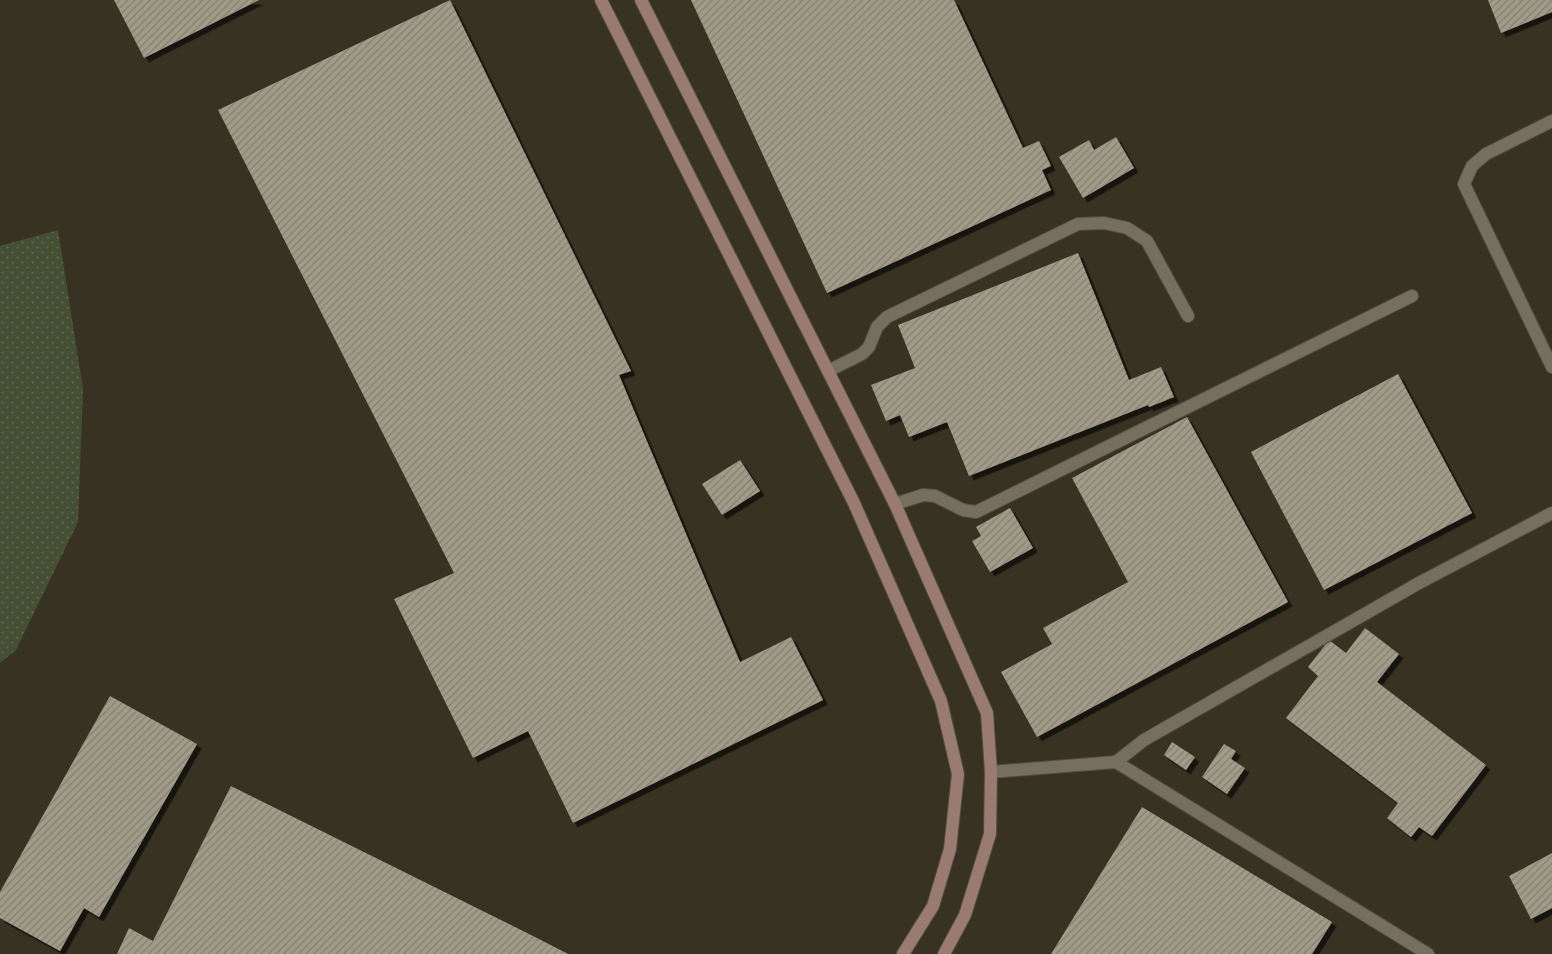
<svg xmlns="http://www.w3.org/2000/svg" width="1552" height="954" font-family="Manrope,sans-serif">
  <defs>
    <pattern id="grass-dots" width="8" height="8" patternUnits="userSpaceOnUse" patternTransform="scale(1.25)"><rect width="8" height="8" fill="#444f34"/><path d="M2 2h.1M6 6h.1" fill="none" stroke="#5e6750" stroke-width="1.8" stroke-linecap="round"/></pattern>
    <pattern id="building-hatch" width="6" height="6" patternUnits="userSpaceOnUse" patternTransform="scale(1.25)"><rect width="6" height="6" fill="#a19b89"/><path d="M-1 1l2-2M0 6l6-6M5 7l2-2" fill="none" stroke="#848072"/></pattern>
    <filter id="shadow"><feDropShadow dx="4.5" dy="4.5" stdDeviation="0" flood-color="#0009"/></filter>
  </defs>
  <rect width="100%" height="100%" fill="#383223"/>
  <!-- grass -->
  <path fill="url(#grass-dots)" d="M58,230L83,389L78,522L16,650L0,663V246Z"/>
  <!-- building -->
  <path fill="url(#building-hatch)" filter="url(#shadow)" d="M114,0H259L144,58Z
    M450,0L631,371L619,375L740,662L791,637L823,700L573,823L528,731L473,758L394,599L454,573L218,110Z
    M691,0H954L1023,148L1039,141L1051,166L1042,170L1051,190L827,293Z
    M1488,0H1552V12L1501,33Z
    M1116,137L1134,168L1083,198L1059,157L1089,140L1094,150Z
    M1078,253L1129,380L1161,367L1174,397L1149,407L1148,405L969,476L947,422L909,437L900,415L886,421L871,385L915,368L898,325Z
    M1398,374L1472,513L1324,590L1251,452Z
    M1187,417L1288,602L1037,737L1001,672L1052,644L1043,628L1128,582L1072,478Z
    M740,460L760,491L722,515L702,484Z
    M1010,508L1033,548L990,572L972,541L981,536L976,527Z
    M1365,628L1399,654L1377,682L1486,765L1432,836L1419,827L1411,837L1387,818L1398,803L1286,718L1318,676L1308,667L1329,640L1346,653Z
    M110,696L197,744L99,917L84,908L60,951L0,918V892Z
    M1172,742L1195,757L1186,770L1164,755Z
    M1224,744L1236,751L1231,759L1245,768L1227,794L1202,777Z
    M231,786L539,939L568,954H117L129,928L153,941Z
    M1142,807L1332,922L1312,954H1051Z
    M1552,853V908L1531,919L1509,876Z"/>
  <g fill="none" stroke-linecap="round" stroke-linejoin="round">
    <defs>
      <path id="lane" d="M1552,121L1486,154L1472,166L1464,184L1552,367
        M828,371L862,354L869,347L877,327L887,317L1078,224L1104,223L1127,228L1147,241L1188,316
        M895,504L923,495L935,496L963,510L976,512L1412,296
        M1116,762L1144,740L1419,583L1552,513"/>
      <path id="street" d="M991,772L1116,762L1428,954"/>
      <path id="secondary" d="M601,0L854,503L941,701L958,774L950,849L933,906L903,954
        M641,0L895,504L987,713L991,772L990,834L965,915L944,954"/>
    </defs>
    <!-- lane casing -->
    <use href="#lane" stroke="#534e42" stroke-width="14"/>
    <!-- street casing -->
    <use href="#street" stroke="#534e42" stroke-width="14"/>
    <!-- secondary casing -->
    <use href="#secondary" stroke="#534e42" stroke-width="14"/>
    <!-- lane -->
    <use href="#lane" stroke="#766f5f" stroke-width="12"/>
    <!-- street -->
    <use href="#street" stroke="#766f5f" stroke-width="12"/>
    <!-- secondary -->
    <use href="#secondary" stroke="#9a7b71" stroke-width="12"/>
  </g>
</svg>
